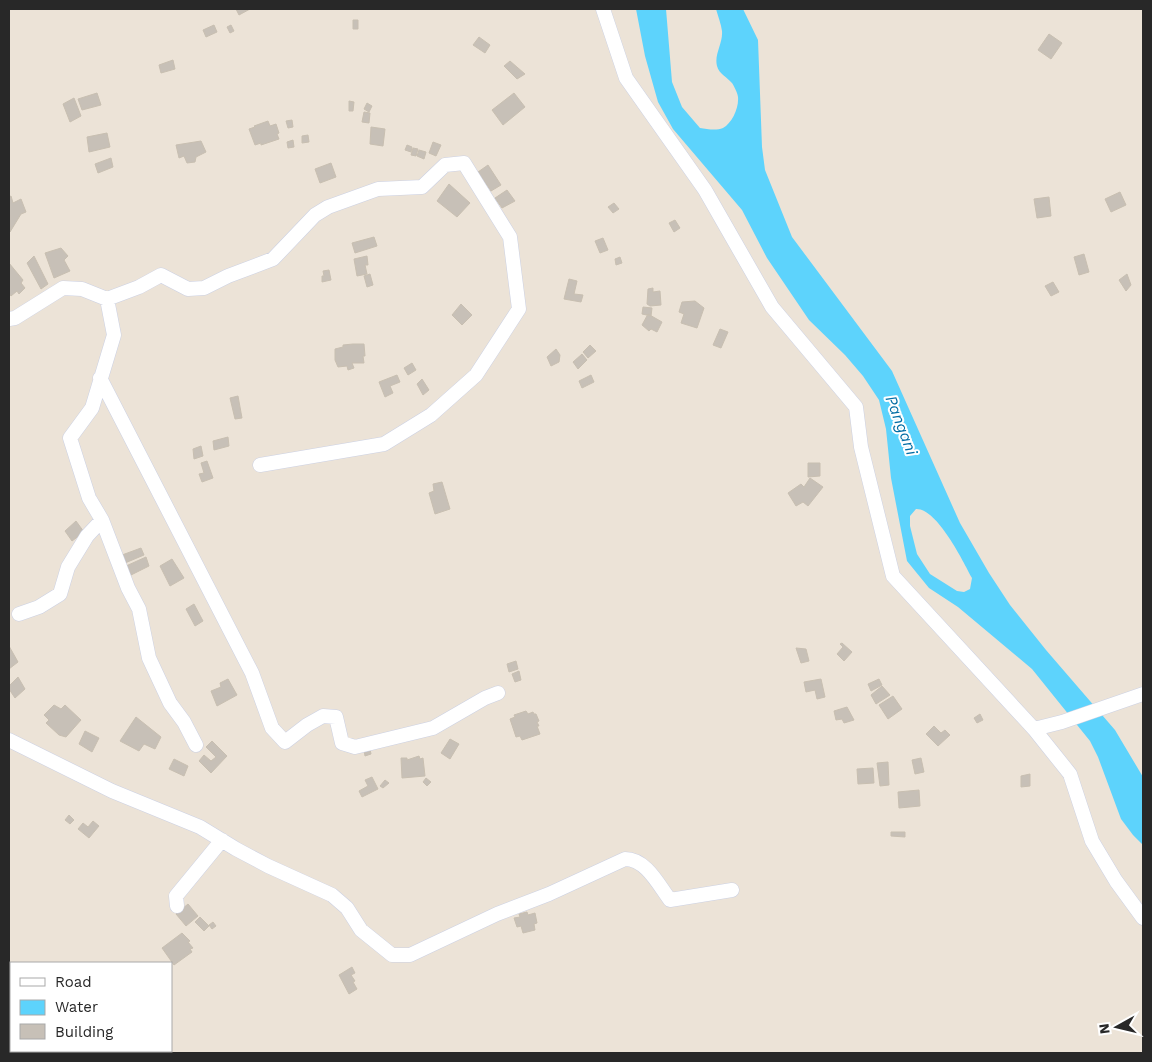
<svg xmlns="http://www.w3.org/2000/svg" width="1152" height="1062" font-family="'Work Sans',sans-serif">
  <rect width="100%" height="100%" fill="#ece3d7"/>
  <!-- water -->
  <path fill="#5dd3fc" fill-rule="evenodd" d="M636,9H666L672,82L682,107L700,128C707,129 716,131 723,128C732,123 739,108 738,97C738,94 734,86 732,83C727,77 719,74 717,66C714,54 723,44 722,31C721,24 718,16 716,9H743L758,40L762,147L765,170L792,237L892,371L960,523L989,573L1010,605L1046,650L1115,730L1143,777V845L1133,835L1121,819L1098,757L1090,741L1032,669L958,607L929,588L907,561L891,478L886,429L879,400L863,376L845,355L809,320L767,258L742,210L673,129L658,102L645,56ZM916,509C937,508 963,561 972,578L970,589L964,592L957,591L930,574L917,554L910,526V516Z"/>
  <!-- building -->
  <path fill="#c7c0b7" stroke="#c8bfb1" d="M236,9H250L239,15Z
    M353,20H358V29H353Z
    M214,25L217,32L206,37L203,30Z
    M231,25L234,31L230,33L227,27Z
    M1049,34L1062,43L1051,59L1038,50Z
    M479,37L490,45L485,53L473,45Z
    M173,60L175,69L161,73L159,65Z
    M510,61L525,74L517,79L504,66Z
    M97,93L101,105L82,110L78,99Z
    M514,93L525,107L503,125L492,110Z
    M74,98L81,116L70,122L63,104Z
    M349,101L354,102L353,111H349Z
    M367,103L372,106L369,112L364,109Z
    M364,112L370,113L369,123L362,122Z
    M292,120L293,127L288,128L286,121Z
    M268,121L270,126L276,124L279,133L277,134L279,139L261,145V143L255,145L249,129L255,127L254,126Z
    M371,127L385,129L383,146L370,144Z
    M107,133L110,147L89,152L87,137Z
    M308,135L309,142L302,143V136Z
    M293,140L294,147L288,148L287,142Z
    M201,141L206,152L196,157L195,162L187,163L184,156L179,158L176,145Z
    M433,142L441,145L436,156L429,153Z
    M407,145L412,147L411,152L405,150Z
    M413,148L418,149L416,156L411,155Z
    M419,150L426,152L424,159L417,156Z
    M111,158L113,167L98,173L95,164Z
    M331,163L336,177L320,183L315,169Z
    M488,165L501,185L491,191L478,172Z
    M449,184L470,203L457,217L437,201Z
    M507,190L515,201L502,208L495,198Z
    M1120,192L1126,205L1111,212L1105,199Z
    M11,196L13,203L21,199L26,212L21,214L10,232L9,197Z
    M1049,197L1051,216L1037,218L1034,199Z
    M614,203L619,209L613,213L608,207Z
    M675,220L680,228L674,232L669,223Z
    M374,237L377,246L355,253L352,243Z
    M603,238L608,250L600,253L595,241Z
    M61,248L68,256L64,260L70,271L54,278L45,253Z
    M1084,254L1089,272L1079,275L1074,257Z
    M34,256L48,284L41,289L27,263Z
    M367,256L368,265H365L367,274L357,276L354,259Z
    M620,257L622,263L616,265L615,259Z
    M9,263L23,280L21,283L25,288L19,294L17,291L11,296L9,293Z
    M329,270L331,280L322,282V276H324L323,271Z
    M370,274L373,285L367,287L364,276Z
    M1127,274L1131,285L1126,291L1119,280Z
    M569,279L577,281L574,294L583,295L581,302L564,299Z
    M1053,282L1059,292L1051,296L1045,286Z
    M653,288V292L660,291L661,305L650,306L647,304L648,289Z
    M695,301L704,308L697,328L681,323L684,314L679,312L682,302Z
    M461,304L472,315L462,325L452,315Z
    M643,307L652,308L651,316L642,314Z
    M648,314L662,322L657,332L651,329L649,331L642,325Z
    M720,329L728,332L721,348L713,345Z
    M353,344H364L365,356H363L364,363H352L354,368L348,370L347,366L338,367L335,360V349L343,347V345Z
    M590,345L596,351L588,358L583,352Z
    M556,349L560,355L559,362L551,366L547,357Z
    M582,354L587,360L578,369L573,362Z
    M412,363L416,370L408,375L404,368Z
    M397,375L400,382L390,386L393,393L385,397L379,382Z
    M591,375L594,382L582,388L579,381Z
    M422,379L429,390L423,395L417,384Z
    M238,396L242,418L235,419L230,398Z
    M228,437L229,446L214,450L213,441Z
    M201,446L203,456L194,459L193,449Z
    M207,461L213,478L202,482L199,474L204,473L201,463Z
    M808,463H820V476L808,477Z
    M810,478L823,487L808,506L803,502L796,506L788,493L801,484L804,487Z
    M442,482L450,509L435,514L429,493L434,491L433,484Z
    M76,521L84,532L72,541L65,531Z
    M141,548L144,555L125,563L122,555Z
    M146,557L149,566L131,575L126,566Z
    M172,559L184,578L170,586L160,566Z
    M194,604L203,621L195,626L186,609Z
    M842,643L852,652L844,661L837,654L843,647L840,644Z
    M9,646L18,662L9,669Z
    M796,648L806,649L809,661L801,663Z
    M516,661L518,669L509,672L507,664Z
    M519,671L521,680L515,682L512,674Z
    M18,677L25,689L15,698L9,689V686Z
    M228,679L237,695L217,706L211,691L221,687L220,683Z
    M821,679L825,697L817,699L815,690L806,692L804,682Z
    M879,679L882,685L871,691L868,684Z
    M882,686L890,695L876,704L871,695Z
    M893,696L902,709L888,719L879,705Z
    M54,705L61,709L65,705L81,720L66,737L59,735L46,723L49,720L44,715Z
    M847,707L854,720L844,723L842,719L836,720L834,711Z
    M526,711L528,714L533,712L534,714H536L539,721L537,722L539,726H537L540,734L522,740L520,736L516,737L510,719L515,717L514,715Z
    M980,714L983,720L977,723L974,718Z
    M136,717L161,737L155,749L144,744L139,751L120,741Z
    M934,726L941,733L945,730L950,735L938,746L926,734Z
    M85,731L99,738L92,752L79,744Z
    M450,739L459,744L450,759L441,753Z
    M212,741L227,756L211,773L199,761L204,755L211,761L216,757L206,747Z
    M370,749L371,754L365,756L364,750Z
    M419,756L420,759L423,758L425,776L402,778L401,758H407V760Z
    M921,758L924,772L915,774L912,760Z
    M174,759L188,766L184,776L169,769Z
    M888,762L889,785L880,786L877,763Z
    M873,768L874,783L858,784L857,769Z
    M1030,774V786L1021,787V776Z
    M372,777L378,789L362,797L359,791L368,786L365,780Z
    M426,778L431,782L427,786L423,782Z
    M385,780L389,783L383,788L380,786Z
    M919,790L920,806L899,808L898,792Z
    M69,815L74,820L70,824L65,820Z
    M93,821L99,826L89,838L78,829L83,823L88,827Z
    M891,832H905V837L891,836Z
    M188,904L198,916L186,926L176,914Z
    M527,912L528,915L535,913L537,923L534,924L535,930L523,933L521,926L517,927L514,918L520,917L519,914Z
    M200,917L209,926L204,931L195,922Z
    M213,922L216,926L212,929L209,925Z
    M182,933L190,941L188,942L193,948L190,949L192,952L174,965L162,948Z
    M352,967L355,973L351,975L355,981L353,982L357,989L349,994L339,975Z"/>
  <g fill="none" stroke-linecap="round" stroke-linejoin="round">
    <defs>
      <path id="minor" d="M603,9L626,78L705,190L772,307L856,407L861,447L893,576L1034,729L1070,774L1092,841L1116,881L1143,918
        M9,319L15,318L63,288L82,289L107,299
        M100,378L252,673L272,728L285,742L307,725L323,716L336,717L342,743L355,747L433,728L485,698L498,693
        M102,520L128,588L139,609L149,658L170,703L184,722L196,745
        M19,614L39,607L60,594L68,567L87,536L102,520L89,498L70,438L92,408L114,335L107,299L139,287L161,275L188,289L204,288L228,276L273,259L315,215L328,207L378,189L422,187L445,165L464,163L510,237L519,309L476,375L431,415L384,444L260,465
        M1034,729L1062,722L1143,694
        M9,740L112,791L200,827L236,849L268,866L332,895L347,908L361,930L392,955H410L497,914L549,894L625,859C646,859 658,884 670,900L732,890
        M177,906L176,896L222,840
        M9,1038L11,1040
        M26,1051L30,1053"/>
    </defs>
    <!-- minor casing -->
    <use href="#minor" stroke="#ccd1e3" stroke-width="15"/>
    <!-- minor -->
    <use href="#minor" stroke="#fff" stroke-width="14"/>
  </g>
  <g text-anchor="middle" stroke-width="4" stroke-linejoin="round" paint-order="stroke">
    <!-- water labels -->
    <g font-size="16" font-style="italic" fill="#006da4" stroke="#fff">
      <text transform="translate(902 425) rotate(69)" y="6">Pangani</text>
    </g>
  </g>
  <!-- border -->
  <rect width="1152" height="1062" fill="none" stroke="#282828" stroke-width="20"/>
  <!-- legend -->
  <rect x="10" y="962" width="162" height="90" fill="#ffffff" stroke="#a9a9a9"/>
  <rect x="20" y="978" width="25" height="8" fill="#ffffff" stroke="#a9a9a9"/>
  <text x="55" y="987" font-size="15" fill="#282828">Road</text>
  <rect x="20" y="1000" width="25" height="15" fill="#5dd3fc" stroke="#a9a9a9"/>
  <text x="55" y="1012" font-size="15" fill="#282828">Water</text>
  <rect x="20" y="1024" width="25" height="15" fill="#c7c0b7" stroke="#a9a9a9"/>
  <text x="55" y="1037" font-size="15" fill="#282828">Building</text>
  <!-- north arrow -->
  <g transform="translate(1117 1027) rotate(262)" stroke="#ffffff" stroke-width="4" paint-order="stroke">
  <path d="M0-4L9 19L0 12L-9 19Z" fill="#282828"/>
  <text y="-8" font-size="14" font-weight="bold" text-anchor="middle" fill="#282828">N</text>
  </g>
</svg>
